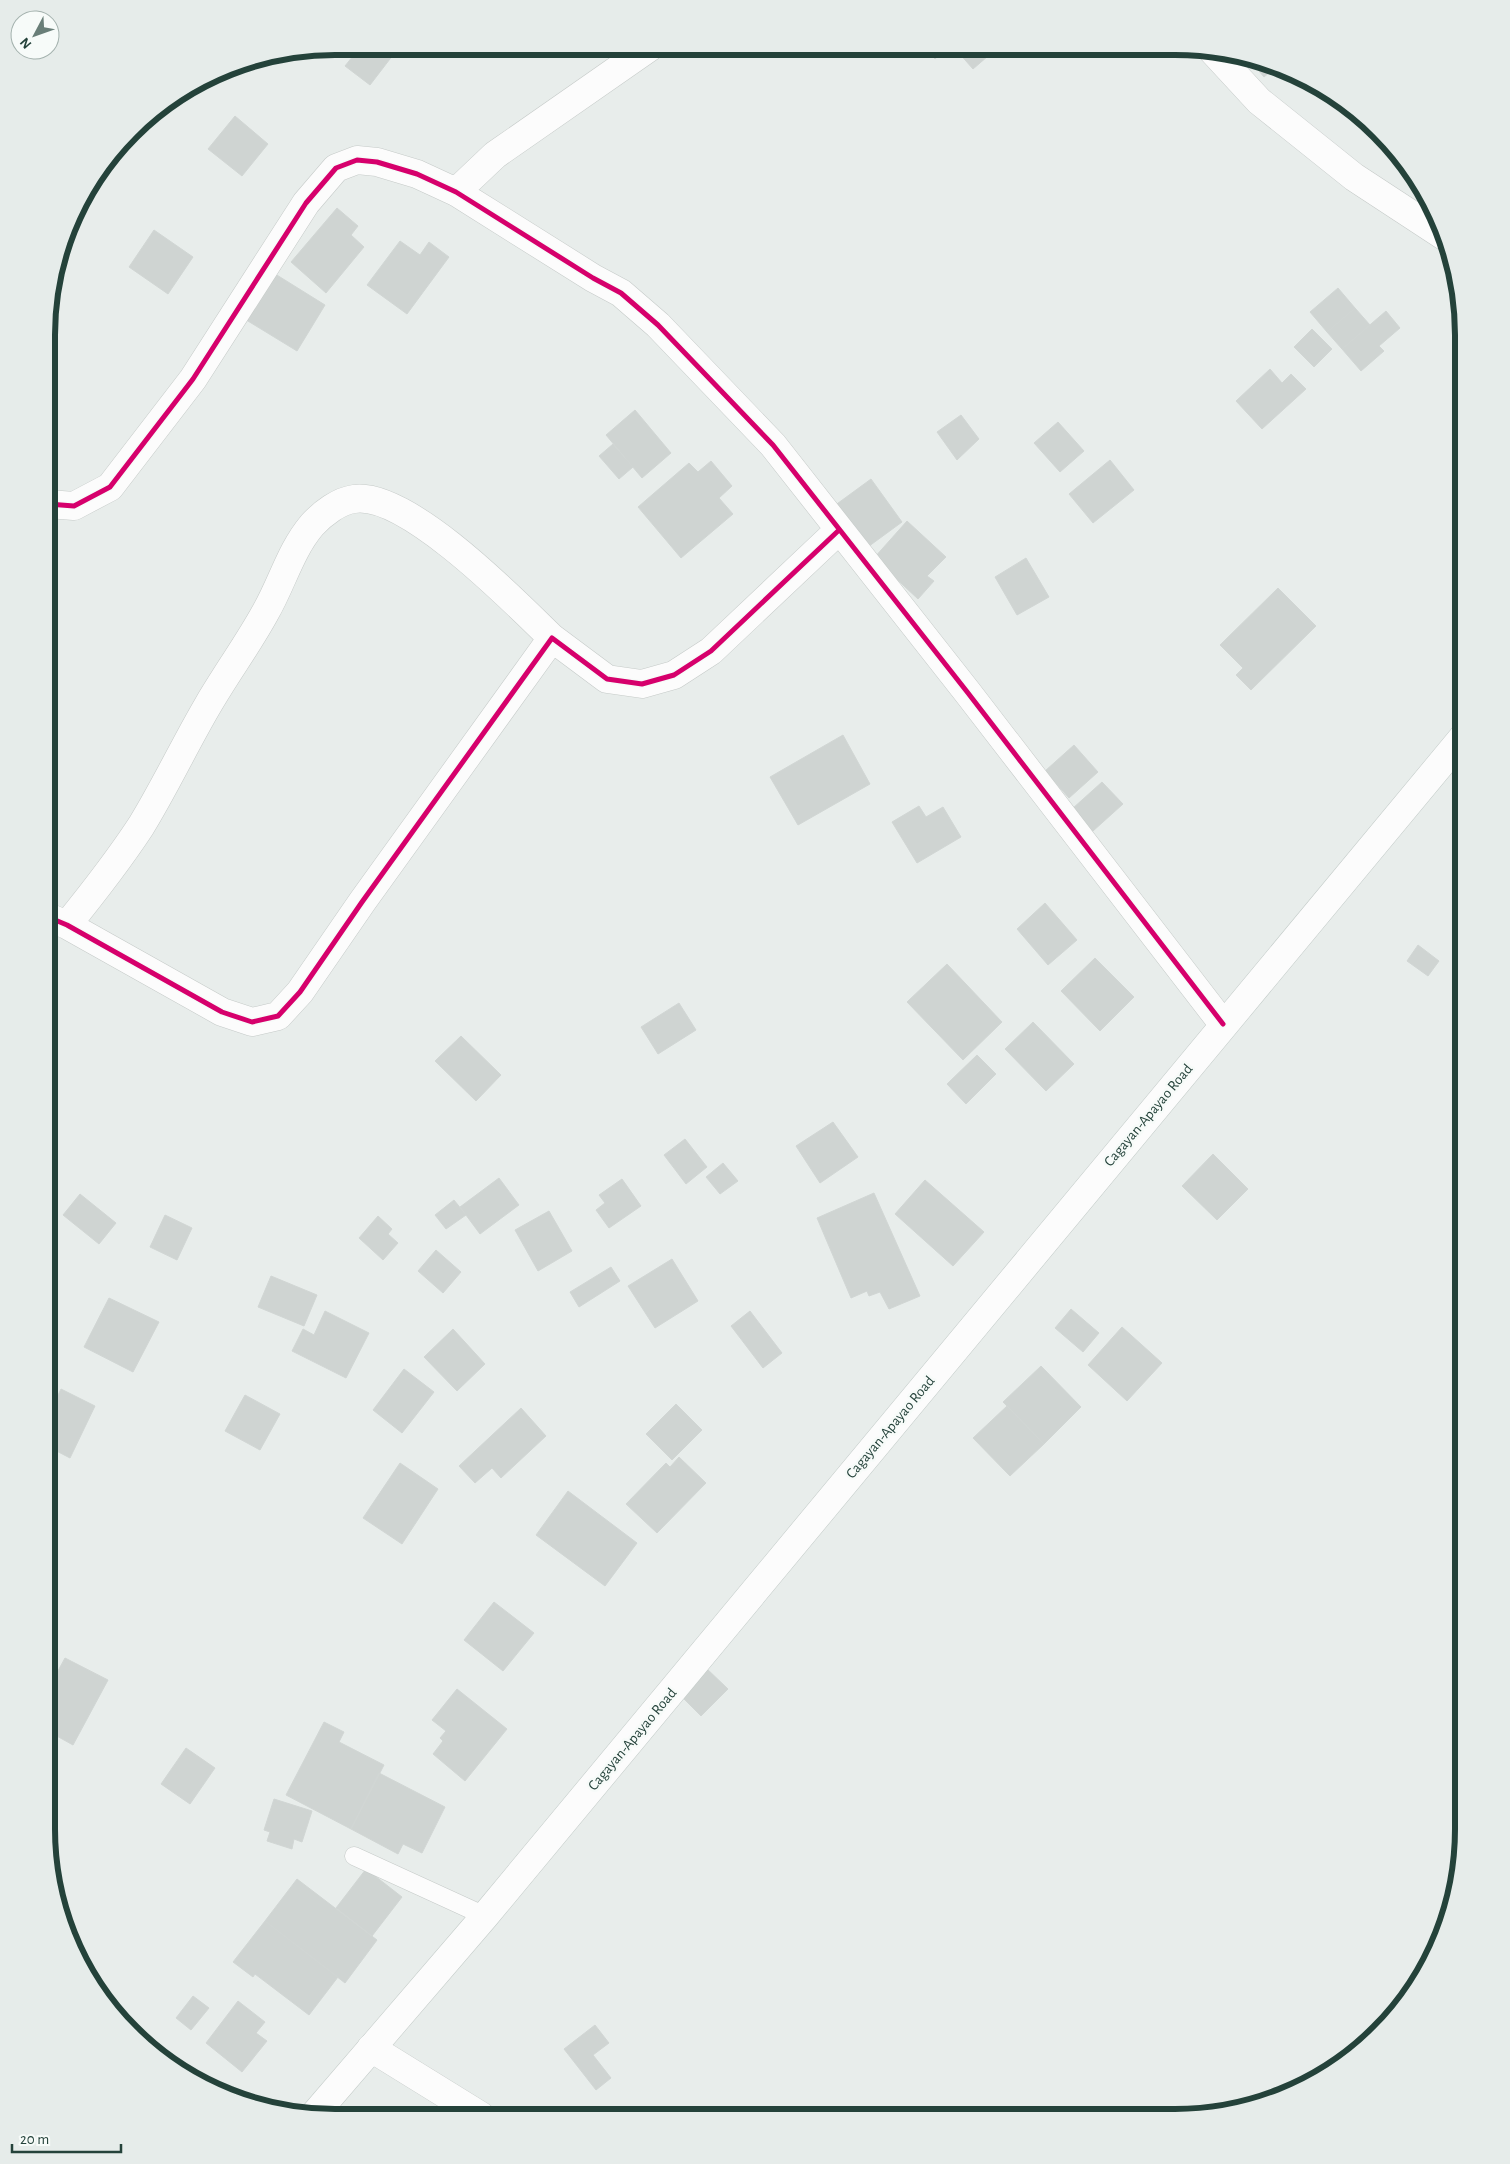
<svg xmlns="http://www.w3.org/2000/svg" width="1510" height="2164" font-family="'Alegreya Sans',sans-serif">
  <rect width="100%" height="100%" fill="#e8edeb"/>
  <!-- building -->
  <path fill="#cfd4d2" stroke="#d1d6d4" d="M361,46H382L393,55L370,85L345,66Z
    M402,46L423,47L413,57Z
    M925,48H947L935,59Z
    M963,48H993L995,50L973,69L958,52Z
    M1248,58L1277,66L1264,77Z
    M235,116L268,144L242,176L208,149Z
    M337,208L358,226L351,235L364,247L326,293L291,262Z
    M154,230L193,257L168,294L129,267Z
    M400,241L420,255L429,242L449,257L407,314L367,285Z
    M272,272L325,305L297,351L243,318Z
    M1338,288L1355,308L1327,332L1310,312Z
    M1355,308L1370,325L1342,349L1327,332Z
    M1386,311L1400,328L1379,346L1384,351L1361,371L1342,349Z
    M1312,329L1332,349L1314,367L1294,347Z
    M1270,369L1282,383L1291,374L1306,389L1262,429L1236,401Z
    M635,410L671,453L642,478L606,435Z
    M961,415L979,439L957,460L937,432Z
    M1058,422L1084,451L1060,472L1034,443Z
    M613,444L633,467L619,479L599,456Z
    M1110,460L1134,490L1093,523L1069,494Z
    M711,461L732,486L719,498L733,514L681,558L638,507L689,463L698,472Z
    M871,479L902,522L861,552L830,509Z
    M907,521L946,557L927,576L934,581L918,599L874,558Z
    M1026,558L1049,597L1017,615L995,577Z
    M1278,588L1316,626L1251,690L1236,675L1243,668L1220,645Z
    M843,735L870,784L798,825L770,777Z
    M1074,745L1098,772L1069,798L1045,771Z
    M1102,782L1123,804L1093,831L1072,809Z
    M919,806L926,817L943,807L961,837L917,863L892,822Z
    M1045,903L1077,940L1048,965L1017,929Z
    M1418,945L1439,961L1428,976L1407,961Z
    M1095,958L1134,997L1100,1031L1061,991Z
    M947,964L1002,1022L963,1060L907,1002Z
    M679,1003L696,1030L658,1054L641,1027Z
    M1033,1022L1074,1064L1046,1091L1005,1049Z
    M461,1036L501,1075L476,1101L435,1061Z
    M977,1055L996,1074L966,1104L947,1084Z
    M833,1122L858,1157L820,1183L796,1146Z
    M685,1139L707,1167L686,1184L664,1155Z
    M1213,1154L1248,1189L1217,1220L1182,1186Z
    M723,1163L738,1181L720,1194L706,1177Z
    M499,1178L519,1205L480,1234L460,1207Z
    M622,1179L641,1206L609,1228L596,1210L605,1203L599,1195Z
    M925,1180L984,1232L953,1266L895,1214Z
    M874,1193L920,1296L889,1309L880,1292L869,1296L867,1291L851,1298L817,1218Z
    M80,1194L116,1223L99,1244L63,1215Z
    M454,1200L466,1215L446,1229L435,1215Z
    M549,1211L572,1251L538,1271L515,1230Z
    M165,1215L192,1228L177,1260L150,1247Z
    M378,1216L392,1229L388,1234L398,1243L383,1260L359,1238Z
    M436,1250L461,1272L443,1293L418,1271Z
    M672,1259L698,1301L655,1328L628,1286Z
    M611,1267L620,1281L579,1307L570,1292Z
    M271,1276L317,1295L304,1326L258,1307Z
    M109,1298L159,1322L133,1372L84,1347Z
    M1071,1309L1099,1333L1083,1352L1055,1328Z
    M325,1311L369,1333L346,1378L292,1351L303,1329L314,1335Z
    M750,1311L782,1353L763,1368L731,1326Z
    M1122,1327L1162,1363L1127,1401L1088,1365Z
    M453,1329L485,1364L457,1391L424,1357Z
    M1041,1366L1081,1407L1044,1444L1003,1402Z
    M404,1369L434,1392L402,1433L373,1410Z
    M61,1389L95,1406L70,1458L47,1446V1418Z
    M245,1395L280,1414L260,1450L225,1431Z
    M676,1404L702,1430L672,1460L646,1434Z
    M1007,1406L1044,1444L1010,1476L973,1438Z
    M521,1408L546,1436L501,1478L492,1468L475,1483L459,1466Z
    M679,1457L706,1483L657,1533L626,1504L666,1463L670,1467Z
    M400,1463L438,1489L402,1544L363,1518Z
    M568,1491L637,1543L605,1586L536,1535Z
    M494,1602L534,1633L503,1671L464,1640Z
    M65,1658L108,1680L73,1745L46,1730V1693Z
    M705,1667L728,1689L701,1716L679,1694Z
    M457,1689L507,1729L465,1781L433,1754L443,1741L440,1738L446,1731L432,1720Z
    M324,1722L344,1732L339,1742L384,1765L351,1829L286,1795Z
    M186,1748L215,1768L190,1804L161,1784Z
    M379,1773L445,1807L422,1853L403,1844L398,1854L351,1829Z
    M274,1799L312,1811L302,1842L294,1839L292,1849L267,1841L270,1832L264,1830Z
    M366,1869L402,1897L372,1936L336,1908Z
    M297,1879L377,1940L345,1983L265,1921Z
    M265,1921L338,1977L309,2015L255,1974L253,1977L233,1962Z
    M193,1996L209,2008L191,2030L176,2018Z
    M238,2001L265,2022L256,2033L267,2041L242,2072L206,2043Z
    M595,2025L609,2043L593,2055L611,2078L596,2090L564,2049Z"/>
  <g fill="none" stroke-linecap="round" stroke-linejoin="round">
    <defs>
      <path id="service" d="M354,1856L485,1916"/>
      <path id="minor" d="M1211,49L1259,101L1354,177L1444,236
        M456,192L495,155L650,47
        M48,504L74,506L110,487L193,379L306,203L336,168L357,160L377,162L417,174L456,192L593,278L621,293L658,325L773,445L968,693L1223,1024
        M48,917L67,925L222,1012L252,1022L278,1016L300,992L362,902L552,638L607,679L642,684L674,675L711,651L838,531
        M67,925C93,893 118,861 141,826C165,787 185,744 208,705C226,674 248,644 265,613C282,584 290,551 312,525C323,513 339,501 354,499C407,491 515,602 552,638
        M371,2048L481,2116"/>
      <path id="secondary" d="M314,2115L485,1916L1464,736"/>
    </defs>
    <!-- service casing -->
    <use href="#service" stroke="#c5cac8" stroke-width="19"/>
    <!-- minor casing -->
    <use href="#minor" stroke="#c5cac8" stroke-width="29"/>
    <!-- secondary casing -->
    <use href="#secondary" stroke="#c3cbc8" stroke-width="29"/>
    <!-- service -->
    <use href="#service" stroke="#fcfcfc" stroke-width="18"/>
    <!-- minor -->
    <use href="#minor" stroke="#fcfcfc" stroke-width="28"/>
    <!-- secondary -->
    <use href="#secondary" stroke="#fcfcfc" stroke-width="28"/>
    <defs>
      <path id="cycleway" d="M48,504L74,506L110,487L193,379L306,203L336,168L357,160L377,162L417,174L456,192L593,278L621,293L658,325L773,445L968,693L1223,1024
        M48,917L67,925L222,1012L252,1022L278,1016L300,992L362,902L552,638L607,679L642,684L674,675L711,651L838,531"/>
    </defs>
    <!-- cycleway casing -->
    <use href="#cycleway" stroke="#f7fbf9" stroke-width="8"/>
    <!-- cycleway -->
    <use href="#cycleway" stroke="#d6006c" stroke-width="5"/>
  </g>
  <g text-anchor="middle" stroke-width="5" stroke-linejoin="round" paint-order="stroke">
    <!-- street labels -->
    <g font-size="15" fill="#24423a" stroke="#f7fbf9">
      <text transform="translate(1148 1115) rotate(-50)" y="5">Cagayan-Apayao Road</text>
      <text transform="translate(890 1427) rotate(-50)" y="5">Cagayan-Apayao Road</text>
      <text transform="translate(632 1739) rotate(-50)" y="5">Cagayan-Apayao Road</text>
    </g>
  </g>
  <!-- crop -->
  <path d="M0 0H1510V2164H0ZM335 55H1175A280 280 0 0 1 1455 335V1829A280 280 0 0 1 1175 2109H335A280 280 0 0 1 55 1829V335A280 280 0 0 1 335 55Z" fill="#e6ecea" fill-rule="evenodd"/>
  <path fill="none" stroke="#24423a" stroke-width="6" d="M335 55H1175A280 280 0 0 1 1455 335V1829A280 280 0 0 1 1175 2109H335A280 280 0 0 1 55 1829V335A280 280 0 0 1 335 55Z"/>
  <!-- north arrow -->
  <g transform="translate(35 35) rotate(229)"><circle r="24" fill="#f7fbf9" stroke="#a3b1ad"/>
  <path d="M0-4L9 19L0 12L-9 19Z" fill="#697e78"/>
  <text y="-8" font-size="14" font-weight="bold" text-anchor="middle" fill="#24423a">N</text>
  </g>
  <!-- scale -->
  <path d="M12 2144v8h109v-8" fill="none" stroke="#24423a" stroke-width="2.5"/>
  <text x="20" y="2144" font-size="15" fill="#24423a" stroke="#f7fbf9" stroke-width="4" paint-order="stroke">20 m</text>
</svg>
